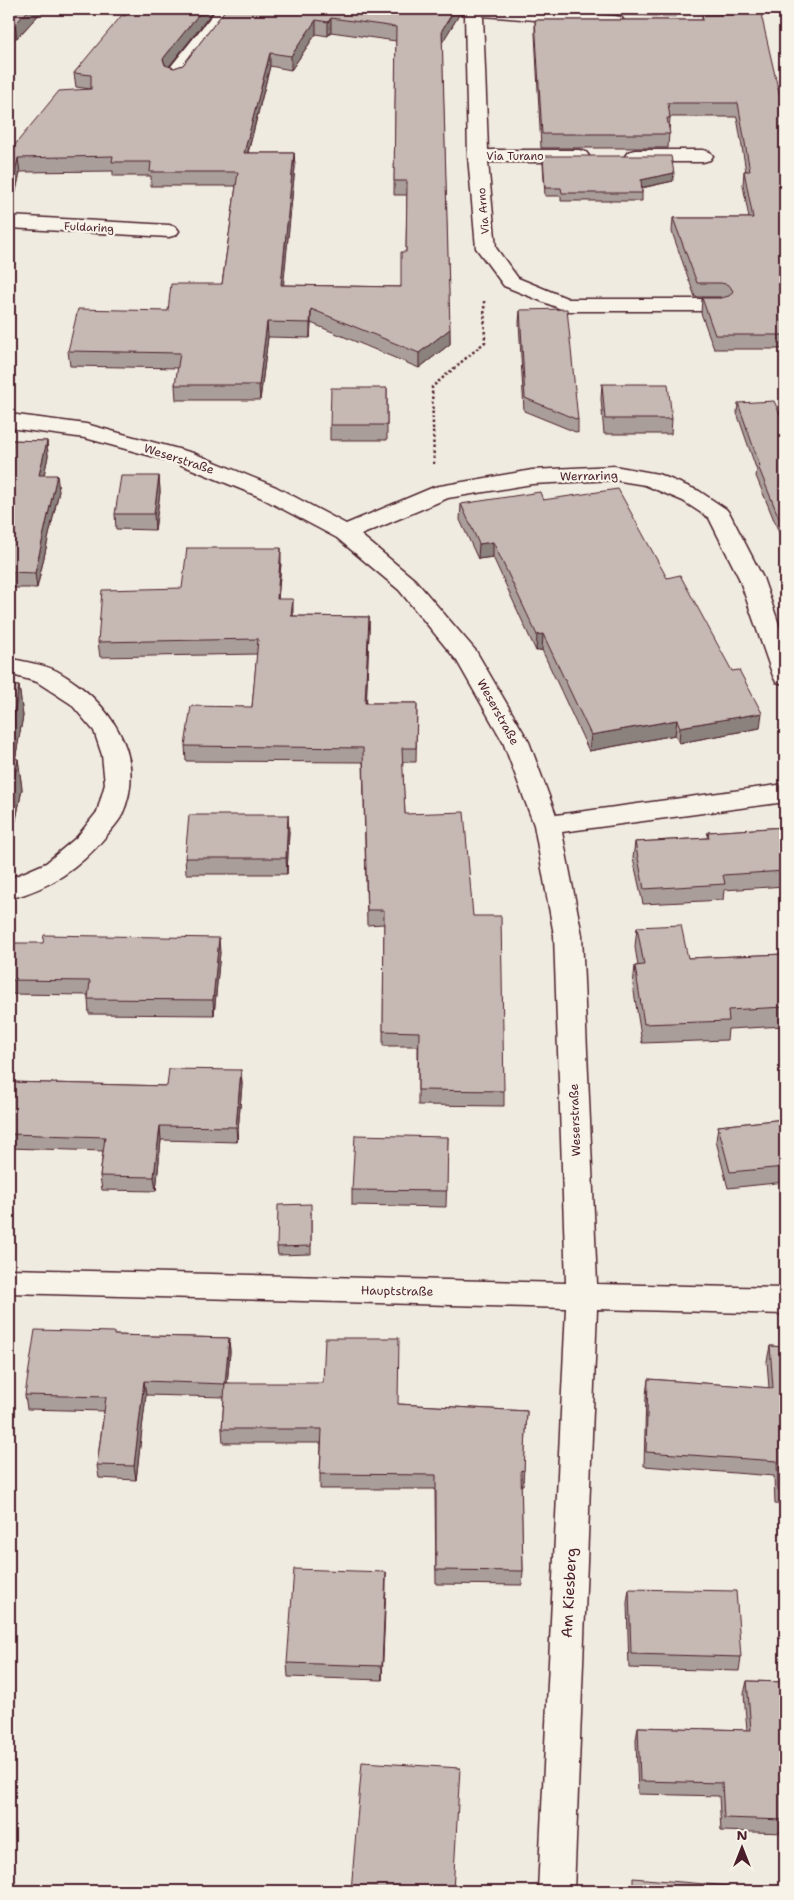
<svg xmlns="http://www.w3.org/2000/svg" width="794" height="1900" font-family="'Shantell Sans',sans-serif">
  <rect width="100%" height="100%" fill="#f0ebe0"/>
  <filter id="ink" filterUnits="userSpaceOnUse"><feTurbulence type="fractalNoise" baseFrequency=".02" numOctaves="2"/><feDisplacementMap in="SourceGraphic" scale="10" xChannelSelector="R" yChannelSelector="G"/><feConvolveMatrix kernelMatrix="1 2 1 2 8 2 1 2 1" color-interpolation-filters="sRGB"/></filter>
  <g filter="url(#ink)">
    <!-- green -->
    <path fill="#d8cdc6" stroke="#917678" d="M552,9H676L675,17L596,14Z"/>
    <g fill="none" stroke-linecap="round" stroke-linejoin="round">
      <defs>
        <path id="minor" d="M217,9H235L182,78L175,80L168,78L166,74L168,70Z
          M456,9H530L615,16L621,17L624,21L621,25L615,26L483,16L488,150H579L586,152L589,156L586,160L579,162H488L496,248L518,278L569,299H719L726,301L730,305L726,309L719,311H566L504,286L476,248L468,156L465,14L459,13Z
          M635,150H703L710,152L713,156L710,160L703,162H635L628,160L625,156L628,152Z
          M9,216L169,225L176,227L179,231L176,235L169,237L9,228Z
          M9,414L86,424L193,453L276,487L346,524L434,487L532,470L614,466L658,474L699,491L726,509L730,514L763,578L785,642V684L776,682L773,676L739,578L709,518L683,501L645,485L614,480L532,484L448,498L361,535L415,580L476,651L529,742L556,815L785,784V802L562,832L582,935L597,1284L785,1288V1314L597,1309L574,1891H538L566,1308L9,1293V1269L566,1283L554,935L534,825L503,742L457,661L399,590L337,538L260,497L177,463L85,438L9,428Z
          M9,658C24,662 43,664 57,671C108,700 149,755 122,815C118,823 111,830 106,836C79,869 50,888 9,899V879L46,863L77,837L97,812L105,784L102,755L94,731L71,704L37,682L9,674Z"/>
      </defs>
      <!-- minor casing -->
      <use href="#minor" stroke="#4a1f2b" stroke-width="3"/>
      <!-- path -->
      <path stroke="#4a1f2b" stroke-width="2.5" stroke-dasharray="2.5 2.5" stroke-linecap="butt" d="M434,464L432,387L485,342L484,300"/>
      <!-- minor -->
      <use href="#minor" fill="#f7f3e8" fill-rule="evenodd"/>
    </g>
    <!-- wall -->
    <path fill="#aa9e9a" stroke="#4a1f2b" fill-rule="evenodd" d="M9,9H44L17,38L9,37Z
      M131,9H215L169,66L174,68L183,65L226,9L459,15L442,42L450,344L419,368L311,323L310,338L268,337L260,400H176L175,385L178,368L70,366L68,351L168,311L222,284L236,186H151V176H113V171L20,172L11,214L9,152L91,89L76,87L74,73ZM331,32L396,41L394,195H407L406,252L401,287L283,285L295,167L294,153H248L270,66L291,70L316,34L328,36Z
      M702,15L785,119V349H714L701,313L702,298H722L720,297H695L672,232L673,218H749L743,185L744,171H746L737,117H670L668,148H541L535,33V20H702Z
      M543,156L673,181L642,188V201H561V196H545L543,164Z
      M520,310L578,420V433L524,411L519,322Z
      M602,384L672,419L671,434H604L601,399Z
      M387,388V440H330V425Z
      M738,403L785,425V547L756,476L757,471L737,413Z
      M9,440L47,441L48,456L44,475L59,491L37,588H9Z
      M159,476L160,492L155,530L116,529L115,514Z
      M543,500L667,578L760,728L679,743L675,735L589,751L542,650L536,651L493,557L478,559L460,520L461,504Z
      M281,563L278,599L293,614V616L369,617V631L366,703H417L416,762H402L405,814L473,916L504,1091V1106L418,1105V1046H383L384,924L367,925L363,762L186,761L185,746L252,707L257,654L100,657L98,642L182,588Z
      M9,686H19L23,716L15,759H18L22,789L14,830H9Z
      M785,827V886L724,890L723,900L643,904L633,858L635,842L707,838L708,832Z
      M289,831L287,874H186L185,858Z
      M637,927L688,958L785,954V1026L728,1029L727,1040L642,1043L633,985L635,966H638L635,947Z
      M9,943L220,952L214,1015L89,1014L88,999V995L9,994Z
      M241,1070L242,1084L237,1142L161,1140L156,1191L102,1190L100,1176L103,1151L9,1148V1082L167,1086Z
      M785,1119V1182L728,1188L716,1141L718,1126Z
      M448,1137L446,1207L352,1205V1190Z
      M311,1212V1254L278,1255L277,1247Z
      M115,1335L229,1338L230,1352L227,1383L398,1404L527,1411L523,1485H521L523,1571L522,1585L436,1584L435,1489H320V1474L321,1443H223L222,1429L224,1397L146,1395L136,1480L99,1478L97,1465L104,1411L27,1409L25,1395Z
      M770,1346L785,1347V1505L775,1504L774,1476L644,1466L646,1395L648,1379L769,1388L767,1361Z
      M386,1572L382,1680L288,1677L287,1663Z
      M629,1589L741,1657L739,1671L629,1668L627,1603Z
      M747,1681L785,1682V1833L721,1831L719,1796L638,1794L636,1740L638,1727L747,1730L744,1694Z"/>
    <!-- shaded-wall -->
    <path fill="#8b817d" stroke="#4a1f2b" d="M30,9H44L17,38L15,24Z
      M203,9H215L167,69L163,59L166,55Z
      M455,9H459V15L442,43V30Z
      M331,18V32L328,36V22Z
      M316,20V34L291,70V56Z
      M270,53V66L244,167V153Z
      M294,153L295,167L282,300L281,285Z
      M18,158L20,172L11,214L9,215V200Z
      M674,173L673,181L640,188L641,180Z
      M311,309V323L310,338V323Z
      M267,322L268,337L260,400L259,385Z
      M450,329V344L419,368V353Z
      M47,441L48,456L41,490L39,475Z
      M57,475L59,491L37,588L35,573Z
      M159,476L160,492L155,530L154,514Z
      M493,542V557L478,559L479,544Z
      M281,548V563L277,613V599Z
      M293,599V614L292,631L291,616Z
      M369,617V631L366,717L365,703Z
      M543,634L542,650L536,651L537,635Z
      M19,686L23,716L10,788L9,781V741Z
      M762,713L760,728L679,743L680,727Z
      M677,720L675,735L589,751L591,735Z
      M18,759L22,789L14,830L10,800Z
      M288,815L289,831L287,874L286,858Z
      M219,938L220,952L214,1015L213,1000Z
      M241,1070L242,1084L237,1142L236,1127Z
      M160,1126L161,1140L156,1191L154,1177Z
      M229,1338L230,1352L226,1397L225,1384Z
      M144,1381L146,1395L136,1480L134,1466Z
      M386,1572V1587L382,1680V1666Z"/>
    <!-- building -->
    <path fill="#c6b8b3" stroke="#4a1f2b" fill-rule="evenodd" d="M9,9H30L15,24L9,23Z
      M131,9H203L166,55L163,59L165,65L174,68L183,65L226,9H455L442,30L450,329L419,353L311,309L310,323L267,322L259,385H175L180,353L68,351L78,309L168,311L171,284H222L238,172H150L151,162H112L113,156L18,158L9,200V152L59,91L91,89V75L74,73L122,15L125,16ZM331,18L396,27L394,181H407L406,252H401V287L281,285L294,153H244L270,53L291,56L316,20L328,22Z
      M761,14L785,119V335H715L702,298H721L729,296L733,291L729,285L721,283H697L673,218H753L744,171H750L738,103H668L670,118H667L670,134H542L535,20H703L702,15Z
      M543,156H671L674,173L641,180L642,193H562L561,188H545Z
      M567,309L578,420L525,398L520,310Z
      M602,384H668L672,419H605Z
      M331,388H387V425H330Z
      M774,401L785,425V533L758,466H760L738,403Z
      M9,440L47,441L39,475H57L35,573L9,572Z
      M121,476H159L154,514H115Z
      M618,489L667,578L680,575L732,671L739,670L762,713L680,727L677,720L591,735L543,634L537,635L493,542L479,544L461,504L540,492L543,500Z
      M187,548H281L277,599H293L291,616L369,617L365,703H417L416,748H402L405,814L464,812L473,916H501L504,1091L418,1090L419,1032L383,1031L384,910H367L363,748L185,746L191,706L252,707L258,639L98,642L102,590L182,588Z
      M9,686H19L9,741Z
      M9,758L18,759L10,800H9Z
      M189,815H288L286,858H185Z
      M785,827V871L723,875L725,884L644,889L635,842L709,838L708,832Z
      M681,925L688,958L785,954V1007L728,1010L729,1021L644,1024L635,966L644,965L637,927Z
      M44,935L219,938L213,1000L88,999L90,981L9,980V943H43Z
      M169,1069L241,1070L236,1127L160,1126L154,1177L100,1176L105,1137L9,1134V1082L167,1086Z
      M785,1119V1167L730,1172L718,1126Z
      M355,1135L448,1137L447,1191L352,1190Z
      M311,1204V1246L277,1247L278,1205Z
      M35,1330L114,1332V1335L229,1338L225,1384L144,1381L134,1466L97,1465L106,1397L25,1395Z
      M325,1338H399L398,1404L527,1411L524,1471L521,1470L523,1571L436,1570V1475L320,1474L322,1429H222L225,1383H323Z
      M770,1346L785,1347V1490H778L777,1461L646,1452L648,1379L773,1388Z
      M294,1569L386,1572L382,1666L287,1663Z
      M629,1589L736,1591L741,1657L631,1654Z
      M747,1681L785,1682V1820L724,1818L722,1783L640,1781L638,1727L751,1730Z
      M362,1762L460,1768L453,1891H351Z
      M633,1878L729,1886V1891H633Z"/>
  </g>
  <g text-anchor="middle" stroke-width="4.5" stroke-linejoin="round" paint-order="stroke">
    <!-- far-street labels -->
    <g font-size="11" fill="#4a1f2b" stroke="#f7f3e8">
      <text x="515" y="160">Via Turano</text>
      <text transform="translate(483 211) rotate(-95)" y="4">Via Arno</text>
      <text transform="translate(89 227) rotate(3)" y="4">Fuldaring</text>
    </g>
    <!-- street labels -->
    <g font-size="12" fill="#4a1f2b" stroke="#f7f3e8">
      <text transform="translate(179 459) rotate(18)" y="4">Weserstraße</text>
      <text transform="translate(589 476) rotate(-1)" y="4">Werraring</text>
      <text transform="translate(498 712) rotate(61)" y="4">Weserstraße</text>
      <text transform="translate(575 1120) rotate(-92)" y="4">Weserstraße</text>
      <text transform="translate(397 1291) rotate(1)" y="4">Hauptstraße</text>
    </g>
    <!-- near-street labels -->
    <g font-size="15" fill="#4a1f2b" stroke="#f7f3e8">
      <text transform="translate(569 1593) rotate(-87)" y="5">Am Kiesberg</text>
    </g>
  </g>
  <!-- margin -->
  <rect width="794" height="1900" fill="none" stroke="#f7f3e8" stroke-width="30"/>
  <rect x="15" y="15" width="764" height="1870" fill="none" stroke="#4a1f2b" stroke-width="2" filter="url(#ink)"/>
  <!-- north arrow -->
  <g transform="translate(742 1848)" stroke="#f7f3e8" stroke-width="4" paint-order="stroke">
  <path d="M0-4L9 19L0 12L-9 19Z" fill="#4a1f2b"/>
  <text y="-8" font-size="14" font-weight="bold" text-anchor="middle" fill="#4a1f2b">N</text>
  </g>
</svg>
